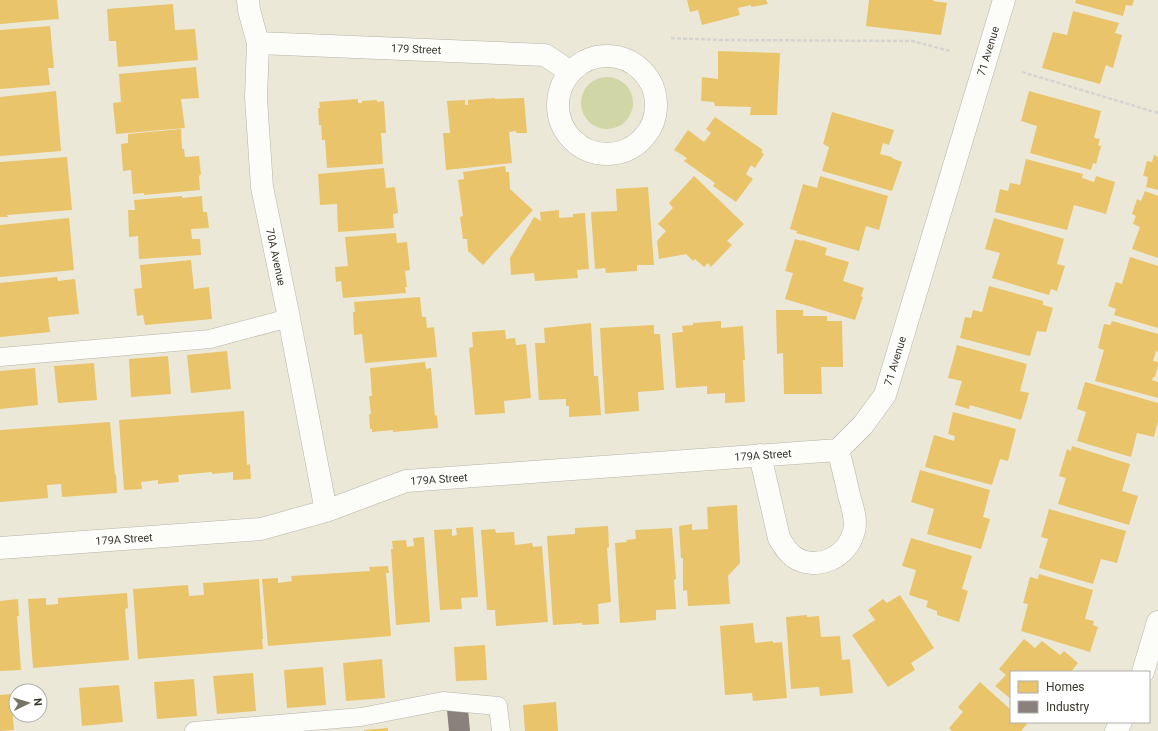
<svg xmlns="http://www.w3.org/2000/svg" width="1158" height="731" font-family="Roboto,sans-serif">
  <rect width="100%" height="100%" fill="#ebe8d8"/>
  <!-- green -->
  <path fill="#d0d6a5" d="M581 103a26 26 0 1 1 52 0a26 26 0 1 1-52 0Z"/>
  <!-- homes -->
  <path fill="#e9c46a" d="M0,0H57L59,19L0,24Z
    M687,0H766L768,4L751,7V5L738,8L740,15L702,25L698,10L690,12Z
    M869,0H933V1L947,3L941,35L866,26Z
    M1076,0H1134L1132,6L1126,5L1123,16L1075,3Z
    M173,4L175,30L195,29L198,60L118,67L116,41H109L107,9Z
    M1073,11L1119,23L1115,33L1122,35L1113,68L1106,65L1100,84L1042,68L1053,32L1067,35Z
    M50,26L54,68H48L50,85L0,89V30Z
    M718,51L780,53L777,115H750L751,107L715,106L714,102L701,101L702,77L718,79Z
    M196,67L199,98L181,99L185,128L116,134L113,103L121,102L119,74Z
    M56,91L61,151L0,156V97Z
    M1029,91L1101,111L1094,138L1100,139L1098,145L1101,146L1096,164L1093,163L1091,170L1030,153L1037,126L1021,121Z
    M495,98V99L524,98L527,133H516V131L509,132L512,163L446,170L443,133H450L447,101L465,100V105H468V100Z
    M358,99V103H362V101L377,100V102L384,101L386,133H381L383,164L327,168L325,140H322L321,125H319L318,108H320L319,102Z
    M832,112L894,130L889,145L883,143L880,154L892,157V158L902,162L892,191L822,171L829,147L823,144Z
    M715,117L763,150L761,152L764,154L755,168L751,165L746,174L753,179L736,202L713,186L715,183L684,161L687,158L674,150L688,130L704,142L711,133L706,129Z
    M181,129L182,149H184L185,157L199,156L201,174L199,176L200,190L144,195V193L133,194L131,170L123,171L121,144L128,143V134Z
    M1154,155L1158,157V190L1146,187L1148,177L1143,176L1147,161L1152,162Z
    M67,157L72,210L7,215L8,217H0V162Z
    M1026,159L1083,174L1082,178L1094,182L1096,176L1115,182L1106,214L1074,205L1067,230L995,212L1000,189L1008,191L1010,183L1020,185Z
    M505,166L506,172H509L510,189L533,210L483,265L468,251L467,239H463L460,217L463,216L458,180L464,179L463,172Z
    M384,168L386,188L395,187L398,213L393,214L394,228L338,232L337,204L320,205L318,174Z
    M694,176L744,224L727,241L732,245L711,267L708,263L704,267L695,259L693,261L686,254L659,259L657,241L666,231L658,224L673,208L669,203Z
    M820,176L888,196L879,230L866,226L859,251L796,233L797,231L790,229L803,184L817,188Z
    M648,187L654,265H637V271L606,273L605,268L595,269L591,212L617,211L616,189Z
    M1145,191L1158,196V258L1132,249L1140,227L1133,224L1136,216L1132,214L1137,199L1141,201Z
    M182,196V198L202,196L203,212H207L209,228L191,229L192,239H200L201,255L139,259L138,236L129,237L128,210H135L134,200Z
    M559,210V218L573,217V214L585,213L589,269L577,270L578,278L535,281L534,273L511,275L510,258L534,217L541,221L540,212Z
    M69,218L74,270L0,277V225Z
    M994,218L1064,239L1057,264L1065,266L1057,291L1051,289L1049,295L992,278L1000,253L985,249Z
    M396,233L397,243L407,242L410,270L405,271L407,287H405L406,293L343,298L341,281L336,282L335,267L348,266L345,237Z
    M795,239L802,241V240L827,248L825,255L849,262L843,281L864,288L861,296L863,297L855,320L785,299L793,273L785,271Z
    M1130,257L1158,266V328L1114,315L1116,309L1108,306L1116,282L1122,284Z
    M191,260L194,289L209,287L212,319L145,325L143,315L137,316L134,289L142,288L140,265Z
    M57,277L58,281L75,279L79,314L48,317L50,332L0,337V283Z
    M989,286L1043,301V305L1053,308L1046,332L1037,331L1030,356L960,338L965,317L971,318L973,310L982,312Z
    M420,297L422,317H426L427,328L434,327L437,357L365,363L362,334L354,335L353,312H355L354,302Z
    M776,310H803V316H827V321H842L843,367H821L822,394H784L783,353L777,354Z
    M721,321V328L743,326L745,360H743L745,402L725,403V393L707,394V386L676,388L672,333L683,332L682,326L693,325V323Z
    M1112,321L1158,334V352L1156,351L1153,361L1158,362V366L1155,377H1153L1152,380L1158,382V398L1095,381L1104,350L1098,348L1104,324L1110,325Z
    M591,323L594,376H598L601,415L569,417V406H566V399L539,400L535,343H545L544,328Z
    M654,325V334H660L664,390L638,392L639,411L605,414L600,328Z
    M505,330L506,339L515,338L516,345L526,344L531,398L504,401L505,413L475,415L469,348L473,347L472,332Z
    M957,345L1027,364L1020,391L1029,393L1021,420L970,405L969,409L955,405L962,381L948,378Z
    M227,351L231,389L191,393L187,355Z
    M168,356L171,394L131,397L129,359Z
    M425,362L426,369L431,368L435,416L437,415L438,428L393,432V430L372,432V429H370L369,414H371L369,396H372L370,368Z
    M94,363L97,400L58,403L54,366Z
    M35,368L38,405L0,409V371Z
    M1085,382L1158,403V421L1154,437L1137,433L1131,457L1077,441L1086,412L1077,409Z
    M244,411L247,465L250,464L251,479L233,480V472L212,474V472L178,475L179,482L158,484V480L141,482L142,489L124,490L119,420Z
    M953,412L1016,429L1008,461L1000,459L992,485L925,467L934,435L954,441L955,436L948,434Z
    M110,422L115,475L116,474L117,493L62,497L61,484L47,485L48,498L0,502V430Z
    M1072,446L1130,464L1122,491L1138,496L1129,525L1058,504L1066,478L1059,476L1067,449L1071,451Z
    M920,470L990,490L983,517L990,519L981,549L927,534L934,509L911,502Z
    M737,505L740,563L728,576L730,604L688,606L687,590L683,591V558H681L679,526L692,524V530L708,529L707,507Z
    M1049,509L1126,531L1117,563L1101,559L1093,584L1039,568L1048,539L1041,537Z
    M608,526L609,547L607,548L611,602L598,604L599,624L582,625V623L553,625L547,536L575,534V528Z
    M473,527L478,597L461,598L462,609L440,610L434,530L452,529V536L457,535L456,528Z
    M672,528L676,579L674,580L676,609L656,610V620L620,623L615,543L627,542L626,540L636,539L635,530Z
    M495,529L496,533L514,532L515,545L532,543L533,547L542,546L548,622L496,626L495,610H487L481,530Z
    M424,537L430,622L396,625L391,549H393L392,541L406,540L407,547L414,546L413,538Z
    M911,538L972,556L962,589L968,591L959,622L937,615V611L926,607L928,601L909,595L916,570L902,566Z
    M388,566L389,573H386L391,636L268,646L262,579L278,578V583L292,581L291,576L370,571L369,567Z
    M1039,574L1093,590L1085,619L1094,621L1093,625L1098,627L1090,652L1021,631L1028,604L1023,603L1030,577L1038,579Z
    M259,579L263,639H262L263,649L138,659L133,589L188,585L189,596L204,595L203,583Z
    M127,593L128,608L125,609L129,660L33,668L28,599L46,598V605L58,604V598Z
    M900,595L934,648L911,663L915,670L888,687L852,635L875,620L868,610L883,599L887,603Z
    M18,599L19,616H17L21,670L0,671V601Z
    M807,615V617L819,616L821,637L840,636L842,660L850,659L853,693L820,696L819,687L791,689L786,617Z
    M753,623L755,643L773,641V643L782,642L787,698L753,701L752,693L725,695L720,626Z
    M1024,639L1035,648L1042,641L1060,655L1064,651L1078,663L1071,672H1011V699L995,686L1006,675L999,669Z
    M485,645L487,680L456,681L454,647Z
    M382,659L385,698L346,701L343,663Z
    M323,667L326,705L287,708L284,670Z
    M253,673L256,711L217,714L213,676Z
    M194,679L197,716L157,719L154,682Z
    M980,682L1011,710V722H1024L1027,724L1021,731H952L949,728L963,712L958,707Z
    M119,685L123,722L82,726L79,688Z
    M11,694L14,730L0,731V695Z
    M556,702L558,731H525L523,705Z
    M388,728V731H364V730Z"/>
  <!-- industry -->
  <path fill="#8a817c" d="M468,709L470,731H449L447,710Z"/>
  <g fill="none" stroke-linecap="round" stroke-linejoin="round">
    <defs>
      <path id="service" d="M0,357L210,339L289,318
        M194,731L361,717L443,701L498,706L501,731"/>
      <path id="minor" d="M248,0L249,10L258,43L256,98L262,187L289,318L326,511
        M258,43L545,55L569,71
        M558 105a49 49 0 1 1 98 0a49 49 0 1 1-98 0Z
        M838,450L863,425L885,395L1004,0
        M760,455L779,538C783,545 787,552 794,557C817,572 848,557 854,531C857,519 852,506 849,495C846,480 842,465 838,450
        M0,548L261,529L326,511L406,481L838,450
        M1143,672L1158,622
        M1116,731L1121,722"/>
    </defs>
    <!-- service casing -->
    <use href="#service" stroke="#b6b4a7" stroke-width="19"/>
    <!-- minor casing -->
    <use href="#minor" stroke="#b6b4a7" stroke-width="23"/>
    <!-- path -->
    <path stroke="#d5d4cf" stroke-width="2.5" stroke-dasharray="4 2" stroke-linecap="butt" d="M671,38L722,40L912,41L950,51
      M1022,72L1158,113"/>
    <!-- service -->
    <use href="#service" stroke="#fcfcf9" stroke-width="18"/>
    <!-- minor -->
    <use href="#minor" stroke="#fcfcf9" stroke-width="22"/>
  </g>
  <g text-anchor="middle" stroke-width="4" stroke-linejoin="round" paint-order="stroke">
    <!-- street labels -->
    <g font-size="11" fill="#373529" stroke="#fff">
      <text transform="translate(416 49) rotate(2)" y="4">179 Street</text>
      <text transform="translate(988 51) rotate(-73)" y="4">71 Avenue</text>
      <text transform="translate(276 257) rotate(78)" y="4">70A Avenue</text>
      <text transform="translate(895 361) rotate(-73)" y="4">71 Avenue</text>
      <text transform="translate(763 455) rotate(-4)" y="4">179A Street</text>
      <text transform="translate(439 479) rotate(-4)" y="4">179A Street</text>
      <text transform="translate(124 539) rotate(-4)" y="4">179A Street</text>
    </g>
  </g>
  <!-- legend -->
  <rect x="1010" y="671" width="140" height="52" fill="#ffffff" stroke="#afaea9"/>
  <rect x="1018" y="681" width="20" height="12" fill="#e9c46a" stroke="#afaea9"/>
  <text x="1046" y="691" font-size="12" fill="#373529">Homes</text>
  <rect x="1018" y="701" width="20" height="12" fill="#8a817c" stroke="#afaea9"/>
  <text x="1046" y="711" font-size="12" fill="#373529">Industry</text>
  <!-- north arrow -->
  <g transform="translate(28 703) rotate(85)"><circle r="19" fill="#ffffff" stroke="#afaea9"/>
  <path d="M0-3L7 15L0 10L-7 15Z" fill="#767466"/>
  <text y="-6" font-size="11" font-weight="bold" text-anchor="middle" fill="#373529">N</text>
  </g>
</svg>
